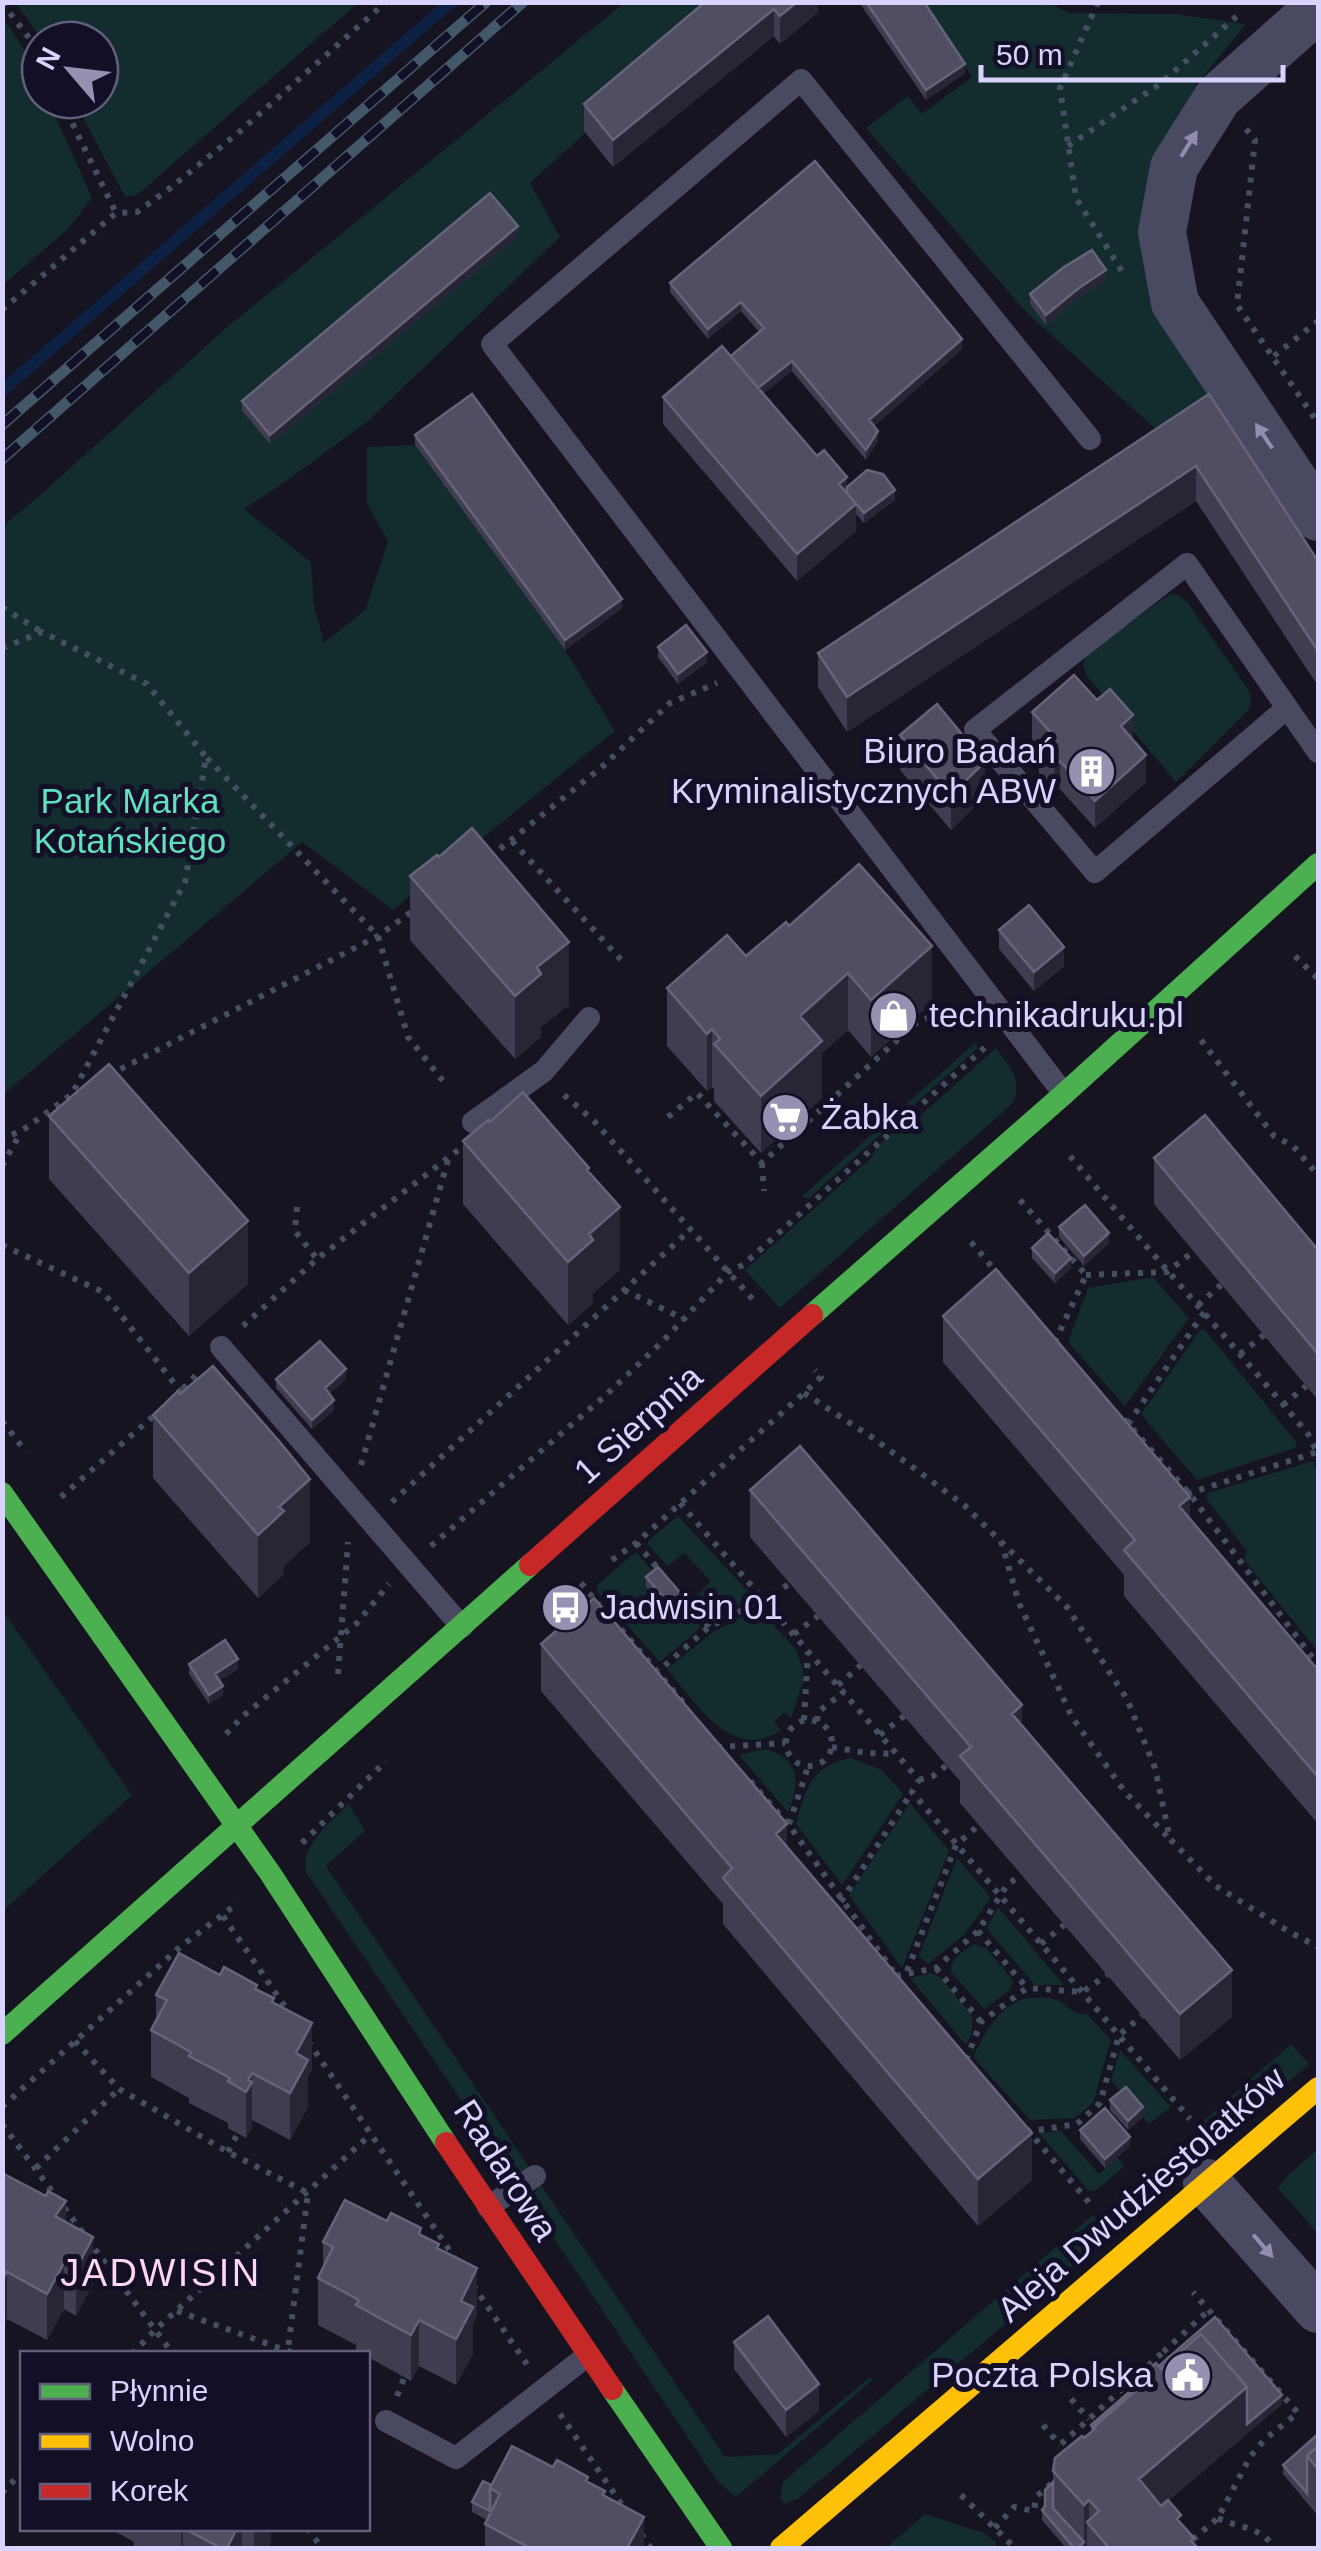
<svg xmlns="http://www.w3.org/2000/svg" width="1321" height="2551" font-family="Helvetica,sans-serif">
  <rect width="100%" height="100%" fill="#161421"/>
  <!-- green -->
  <path fill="#132c2d" d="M16,3H358L137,195L125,197L74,100H100V40H42Z
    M624,3H720L657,50L581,137L530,183L560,237L368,421L285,482L244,509L311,562L314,606L324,643L366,609L388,541L367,503V447L415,445L565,650L615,731L393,910L302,842L3,1095V526L39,496L226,328Z
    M924,3H1049L1069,13L1176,14L1246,24L1196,85L1149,184L1144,269L1211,397L1170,442L1026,312L866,128L908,96L922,114L972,77Z
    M2,17C21,43 40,68 40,100H48L92,198L68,229L3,285Z
    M1170,594H1176L1187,602L1248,689L1251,698L1249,709L1176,782L1086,675L1083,664L1087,653Z
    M975,1043L978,1048L809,1198L801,1197Z
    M996,1048C1010,1067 1025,1082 1011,1105L780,1308L745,1270L871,1158C879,1141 901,1123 919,1117Z
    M1153,1277L1189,1318L1125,1406L1068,1342L1088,1288Z
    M1200,1330H1205L1297,1443L1295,1448L1197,1480L1143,1417L1142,1413Z
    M1313,1461L1318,1474V1648L1316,1649L1244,1560L1247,1551L1207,1500V1493Z
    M678,1516L754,1598L710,1620L692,1600L711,1581L684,1553L668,1566L648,1545V1541Z
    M636,1552L658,1577L672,1617L684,1607L701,1627L660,1662L597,1591V1585Z
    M758,1608L795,1648L802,1666L804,1680L791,1718L784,1712L774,1722L781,1730C732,1764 695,1702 667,1669L713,1632Z
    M3,1611L132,1795L3,1911H2Z
    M764,1749C800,1757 801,1782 788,1812L739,1755Z
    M851,1758L882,1770L903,1794L842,1885L796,1824C806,1788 811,1766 851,1758Z
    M910,1803L949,1851L902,1968L849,1895Z
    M349,1804L365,1831L326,1866L531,2170L515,2179L306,1872C299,1847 332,1820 349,1804Z
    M957,1858L991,1898L964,1935L928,1964L919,1956Z
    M998,1907L1064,1985H1035L991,1934L987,1928Z
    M974,1944L986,1948L1013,1980L1010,1990L984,2009L951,1972C951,1957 963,1952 974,1944Z
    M931,1973L941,1978L972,2016V2033L966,2045L910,1978Z
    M1051,1998L1060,2001L1074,2012L1088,2015L1111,2040L1093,2103L1075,2118L1030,2120L973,2057C983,2036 996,2011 1018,2001C1028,1996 1041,1998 1051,1998Z
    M1291,2044L1309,2064L1212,2149L1194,2129Z
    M1120,2050L1171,2107L1149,2124L1111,2080Z
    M1061,2131L1099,2174L1117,2157L1125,2166L1095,2191L1088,2190L1039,2133Z
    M1318,2149V2234L1278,2188L1288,2175Z
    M541,2185L725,2457L778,2454L870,2377L873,2380L736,2497L718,2482L530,2203L529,2198Z
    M1093,2215L1112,2234L799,2498L785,2504L780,2498L783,2482Z
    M925,2514L984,2533L997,2543L995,2548H886Z"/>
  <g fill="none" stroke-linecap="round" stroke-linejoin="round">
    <!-- stream -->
    <path stroke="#0d2144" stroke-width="12" d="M2,391L451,2"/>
    <!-- path -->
    <path stroke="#44505f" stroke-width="6" stroke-dasharray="5 8" stroke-linecap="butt" d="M1098,2L1060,88L1076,198L1123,273
      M2,3L33,43L40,57
      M61,100L116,213
      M1246,129L1255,140L1237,305L1318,423
      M1068,146L1161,83L1237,16
      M2,310L116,213L137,212L169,189L238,133L386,2
      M1274,356L1318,321
      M2,607L40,631
      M2,648L42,632L147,684L206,757L185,882L72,1094L23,1130L2,1139
      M207,758L378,936L408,1037L443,1081
      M512,841L625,964
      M490,857L603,766L670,703L717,683
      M1295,956L1318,979
      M1201,1040L1274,1136L1293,1146L1318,1175
      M109,1075L378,936L414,910
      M564,1095L594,1121L755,1302
      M668,1117L697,1093L762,1163L916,1023L958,1005
      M1070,1156C1148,1250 1229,1340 1308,1434L1318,1454
      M762,1163L764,1191
      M2,1166L21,1132
      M1020,1200L1086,1275L1053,1346
      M297,1207L295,1231L317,1259
      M971,1242L998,1274
      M2,1245L103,1292L181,1392
      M1086,1275L1167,1272L1193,1252
      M624,1290L684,1319
      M1198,1305L1221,1285
      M243,1326L317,1259L462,1147
      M1240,1354L1264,1335
      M804,1393L873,1438L964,1505L1067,1607L1127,1699L1155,1768L1170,1839L1216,1886L1288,1931L1318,1947
      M174,1398L200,1371
      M1283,1405L1306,1386
      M1124,1419L1189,1493L1318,1665
      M2,1421L26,1452
      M1128,1424L1205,1311
      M361,1465L448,1160
      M1187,1494L1317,1452
      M61,1497L157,1413
      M392,1502L690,1230
      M680,1503L919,1780L912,1792L1190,2119
      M1001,1541L1019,1603L1072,1717L1125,1792L1167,1836
      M636,1543L662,1573
      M431,1546L606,1395L664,1340L728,1272L743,1265L990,1043
      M612,1560L636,1543L804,1393L821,1377L815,1370
      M581,1583L599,1605
      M680,1594L709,1627
      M621,1629L687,1707
      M794,1634L818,1616
      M338,1674L348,1542
      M655,1674L709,1627L776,1593L790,1583
      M838,1685L861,1665
      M786 1743a23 23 0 1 1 46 0a23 23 0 1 1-46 0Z
      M804,1720L808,1652
      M817,1721L818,1712L844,1692
      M226,1734L243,1716L357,1623L389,1584
      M880,1735L904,1716
      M832,1747L866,1753L895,1754
      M718,1749L720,1747L785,1743
      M919,1780L933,1776L947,1765
      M750,1781L789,1825L893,1971
      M789,1824L808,1767
      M302,1843L386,1761
      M832,1911L842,1900L912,1792
      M223,1916L290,2014
      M978,1931L1027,1988
      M1041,1944L1064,1925
      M936,1968L981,2022
      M907,1971L956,1845L979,1825
      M896,1976L936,1968L978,1931L1007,1885L1021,1875
      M75,2041L119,2089L228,2152L308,2193L288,2349
      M308,2041L458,2263
      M966,2060L981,2022L1027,1988L1082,1992L1107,1975
      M2,2107L180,1947L238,1903
      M2,2124L173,2354
      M1027,2129L1091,2205
      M1026,2132L1077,2124L1100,2103L1119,2035L1142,2016
      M228,2152L238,2133
      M36,2168L119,2089
      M473,2285L528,2366
      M177,2311L296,2354
      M132,2354L155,2330L371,2134
      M1170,2361L1162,2353L1209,2310
      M397,2396L404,2378
      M1071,2399L1089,2419
      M560,2414L626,2511
      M1043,2425L1060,2445
      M1068,2453L1060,2445L1162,2353
      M2,2493L22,2472
      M961,2495L1015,2548
      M1218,2518C1240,2529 1261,2526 1274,2548
      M307,2528L322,2548
      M995,2528L1014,2507L1034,2511L1036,2497L1060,2476
      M641,2534L651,2548
      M1183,2548L1218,2518L1250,2457L1265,2439L1298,2413L1193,2292"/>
    <!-- lane -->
    <path stroke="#4a4962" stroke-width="22" d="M1287,708L1095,872L975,730L1187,564L1318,752
      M1064,1094L492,344L801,80L1090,439
      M473,1122L544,1071L589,1018
      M221,1347L462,1627
      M488,2207L535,2176
      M386,2421L456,2458L588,2355"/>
    <!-- street -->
    <path stroke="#4a4962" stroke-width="48" d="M1318,8L1218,97L1174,167L1162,232L1175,303L1318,517
      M1207,2183L1318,2309"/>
    <!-- fast -->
    <path stroke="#4caf50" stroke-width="22" d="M812,1315L1064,1094L1318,864
      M2,1493L270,1873L446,2143
      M2,2034L530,1565
      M612,2389L721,2548"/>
    <!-- slow -->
    <path stroke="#ffc107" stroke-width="22" d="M781,2548L1318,2088"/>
    <!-- jam -->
    <path stroke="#c62828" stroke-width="22" d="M530,1565L812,1315
      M446,2143L612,2389"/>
    <defs>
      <path id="rail" d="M2,425L486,2
        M2,459L523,2"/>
    </defs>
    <!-- rail casing -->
    <use href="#rail" stroke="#43596b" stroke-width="11"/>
    <!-- rail -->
    <use href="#rail" stroke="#130f26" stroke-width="8" stroke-dasharray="22" stroke-linecap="butt"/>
  </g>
  <!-- wall -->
  <path fill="#403d50" d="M705,2H818V12L780,44L774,36L613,167L584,131V104Z
    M859,2H924L965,73L926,100Z
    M518,236L270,444L242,411V401Z
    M1106,280L1079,297L1046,325L1030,304V294Z
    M670,283L962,349L874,426L878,441L866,460L792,371L763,394L817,456L847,487L895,500L864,523L856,514V531L797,581L663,424V397L731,356L759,332L741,311L708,339L670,292Z
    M1209,394L1318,561V686L1196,501L847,732L818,687V653Z
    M415,435L622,608L565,650L415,445Z
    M658,647L707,662L678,684L658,657Z
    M1032,712L1133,740L1146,782L1095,828L1060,789L1054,794L1039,778V750L1041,749L1032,739Z
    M900,735L985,796L951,830L900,770Z
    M439,857L569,1005L541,1027V1037L515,1059L410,940V876Z
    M789,926L932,1003L871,1057L848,1030L822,1053V1098L761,1153L714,1101V1089L712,1087L707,1091L667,1046V988L746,956Z
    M999,930L1064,966L1034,991L999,949Z
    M49,1116L248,1284L189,1336L49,1179Z
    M490,1122L589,1173L620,1270L593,1293V1303L568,1325L463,1204V1141Z
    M1154,1158L1318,1250V1400L1154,1204Z
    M1059,1227L1109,1243L1084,1266L1059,1237Z
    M1032,1248L1071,1268L1055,1283L1032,1258Z
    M943,1316L1190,1519L1318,1670V1824L1124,1596V1575L943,1362Z
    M276,1379H346L329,1394L334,1410L312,1429L276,1388Z
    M153,1415L310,1542L284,1566V1574L258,1598L153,1478Z
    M750,1490L1232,2017L1180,2060L960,1803V1781L750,1537Z
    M646,1577L684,1607L672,1617L646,1587Z
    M541,1644L787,1847L1032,2180L978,2226L723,1924V1904L541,1691Z
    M189,1664L238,1669L220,1680L223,1695L209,1704L189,1674Z
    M220,1975L257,1990L274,2003L312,2070L308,2076V2107L290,2140L252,2120V2128L246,2138L228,2128V2123L189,2103V2098L151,2077V2030L156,2021V1995Z
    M1110,2100L1143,2117L1128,2130L1110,2110Z
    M1080,2130L1130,2146L1105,2168L1080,2139Z
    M2,2173L66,2222L93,2283L76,2316L64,2309L47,2340L7,2319L5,2322L2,2321Z
    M387,2221L421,2235L439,2249L477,2315L473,2323V2354L456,2385L419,2366L411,2381L368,2357V2354H360L356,2351V2345L318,2325V2278L323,2267V2242Z
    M734,2342L819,2411L786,2437L734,2369Z
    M1159,2366L1282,2404L1168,2501L1181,2523L1198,2548H1066L1042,2520V2510L1045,2507L1053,2482V2471L1091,2432V2425L1142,2381V2376Z
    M1318,2434V2516L1283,2474V2465Z
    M553,2467L588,2482L605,2496L644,2548H485V2524L487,2520L472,2512V2502L491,2485Z
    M109,2528H271V2542L268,2548H134V2542Z"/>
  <!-- shaded-wall -->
  <path fill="#282635" d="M797,2H818V12L780,44V16Z
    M774,9V36L613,167V140Z
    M965,64V73L926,100V90Z
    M518,226V236L270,444V435Z
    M1106,270V280L1079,297L1046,325V315L1079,288Z
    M741,302V311L708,339V329Z
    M962,339V349L869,430V420Z
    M792,361V371L749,405V395Z
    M878,431V441L866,460V450Z
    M1196,466V501L847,732V697Z
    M847,477V504L839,484Z
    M895,490V500L864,523V513Z
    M856,504V531L797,581V554Z
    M622,599V608L565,650V640Z
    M707,652V662L678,684V674Z
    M1133,715V742L1121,726Z
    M1146,755V782L1095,828V801Z
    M1060,761V789L1054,794V767Z
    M985,762V796L951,830V795Z
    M569,942V1005L541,1027V1037L515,1059V996L537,967Z
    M932,946V1003L871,1057V1000Z
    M1064,947V966L1034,991V972Z
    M848,973V1030L822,1053V1098L761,1153V1096L800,1016Z
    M712,1029V1087L707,1091V1034Z
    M620,1207V1270L593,1293V1303L568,1325V1262L589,1234Z
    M248,1221V1284L189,1336V1273Z
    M1109,1233V1243L1084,1266V1256Z
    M1071,1258V1268L1055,1283V1273Z
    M346,1369V1379L325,1398V1388Z
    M334,1400V1410L312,1429V1420Z
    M310,1479V1542L284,1566V1574L258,1598V1535L279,1507Z
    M1190,1497V1543L1179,1506Z
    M684,1597V1607L672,1617V1607Z
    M238,1659V1669L215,1683V1674Z
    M223,1686V1695L209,1704V1695Z
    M1022,1705V1752L1012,1714Z
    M787,1824V1871L776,1834Z
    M1232,1970V2017L1180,2060V2014Z
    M312,2023V2070L308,2076V2107L290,2140V2093L296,2053Z
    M252,2073V2128L246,2138V2092L248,2080Z
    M1143,2107V2117L1128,2130V2121Z
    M1032,2133V2180L978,2226V2179Z
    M1130,2137V2146L1105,2168V2159Z
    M66,2201V2248L55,2216Z
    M93,2237V2283L76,2316V2269Z
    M64,2263V2309L47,2340V2294Z
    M477,2268V2315L473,2323V2354L456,2385V2339L461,2301Z
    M7,2272V2319L5,2322V2275Z
    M419,2320V2366L411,2381V2335Z
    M819,2384V2411L786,2437V2410Z
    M1247,2387L1282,2395V2404L1139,2526V2479Z
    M1089,2500V2525L1087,2522V2548H1084V2505Z
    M644,2517V2548H627Z
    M183,2528V2548H181V2533Z
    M237,2528H242V2548H227Z
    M254,2528H271V2542L268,2548H254Z"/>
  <!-- building -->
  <path fill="#504e63" stroke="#66637b" stroke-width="2.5" d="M705,2H797L780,16L774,9L613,140L584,104Z
    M866,2H924L965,64L926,90Z
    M815,161L962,339L869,420L878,431L866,450L792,361L758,388L731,356L764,328L741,302L708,329L670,283Z
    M490,193L518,226L270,435L242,401Z
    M1092,250L1106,270L1079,288L1046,315L1030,294L1064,267Z
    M722,346L817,456L824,450L847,477L839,484L856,504L797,554L663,397Z
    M472,394L622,599L565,640L415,435Z
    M1209,394L1318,561V651L1196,466L847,697L818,653Z
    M867,470L883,474L895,490L864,513L847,493V487Z
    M686,625L707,652L678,674L658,647Z
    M1074,675L1097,700L1110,689L1133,715L1121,726L1146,755L1095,801L1060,761L1054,767L1039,750L1054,736L1032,712Z
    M937,704L985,762L951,795L900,735Z
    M472,828L569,942L537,967L541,974L515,996L410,876L437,855L439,857Z
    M859,864L932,946L871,1000L848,973L800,1016L822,1041L761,1096L714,1044L720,1039L712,1029L707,1034L667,988L727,935L746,956L786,922L789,926Z
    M1029,905L1064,947L1034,972L999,930Z
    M109,1064L248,1221L189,1273L49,1116Z
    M523,1092L589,1168L587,1170L620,1207L589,1234L593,1240L568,1262L463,1141L488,1120L490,1122Z
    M1205,1115L1318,1250V1354L1154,1158Z
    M1085,1205L1109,1233L1084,1256L1059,1227Z
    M1048,1233L1071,1258L1055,1273L1032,1248Z
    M996,1269L1190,1497L1179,1506L1318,1670V1777L1124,1550L1135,1540L943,1316Z
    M320,1341L346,1369L325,1388L334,1400L312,1420L276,1379Z
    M213,1366L279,1441L310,1479L279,1507L284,1511L258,1535L153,1415L178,1391L180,1394Z
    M800,1446L1022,1705L1012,1714L1232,1970L1180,2014L960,1756L971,1747L750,1490Z
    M658,1567L684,1597L672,1607L646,1577Z
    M594,1598L787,1824L776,1834L1032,2133L978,2179L723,1878L732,1868L541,1644Z
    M225,1640L238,1659L215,1674L223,1686L209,1695L189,1664Z
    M179,1953L220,1975L224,1967L257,1985L255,1989L274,1998L272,2002L312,2023L296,2053L308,2060L290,2093L252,2073L248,2080L252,2082L246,2092L228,2081L230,2078L189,2056L191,2052L151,2030L167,2000L156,1995Z
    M1126,2087L1143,2107L1128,2121L1110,2100Z
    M1105,2108L1130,2137L1105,2159L1080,2130Z
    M2,2173L46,2196L48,2191L66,2201L55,2216L93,2237L76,2269L64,2263L47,2294L7,2272L5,2275L2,2274Z
    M345,2200L387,2221L391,2213L421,2228L419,2234L439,2244L437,2248L477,2268L461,2301L473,2307L456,2339L419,2320L411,2335L356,2305L359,2300L318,2278L333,2247L323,2242Z
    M768,2316L819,2384L786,2410L734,2342Z
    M1215,2317L1282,2395L1247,2424V2387L1201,2334L1161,2369L1159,2366Z
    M1201,2334L1247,2387L1139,2479L1161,2506L1168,2500L1181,2515L1177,2519L1194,2538L1191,2541L1198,2548H1109L1087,2522L1099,2511L1089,2500L1084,2505L1053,2471L1055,2458L1082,2436L1084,2438L1095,2429L1093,2427L1146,2381L1142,2376L1156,2363L1161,2369Z
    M1142,2381V2385L1093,2428L1091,2425Z
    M1318,2434V2446L1307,2456V2493L1283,2465Z
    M512,2446L553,2467L557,2460L588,2477L586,2481L605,2491L603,2495L644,2517L627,2548H628H525L526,2546L485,2524L500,2494L490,2488Z
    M1318,2446V2469L1307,2456Z
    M483,2481L491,2485L490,2488V2511L472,2502Z
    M1053,2482V2508L1084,2542L1077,2548H1074L1042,2510L1045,2506V2490Z
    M183,2528H237L227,2548H221Z"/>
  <!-- one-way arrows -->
  <defs><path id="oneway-solid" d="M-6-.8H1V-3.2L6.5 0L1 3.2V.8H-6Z" transform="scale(2.5)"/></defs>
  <g fill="#928eb0">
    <use href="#oneway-solid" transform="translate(1189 144) rotate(-58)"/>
    <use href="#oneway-solid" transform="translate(1264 436) rotate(-124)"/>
    <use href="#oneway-solid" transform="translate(1263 2246) rotate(49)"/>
  </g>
  <!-- icons -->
  <defs>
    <symbol id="building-disc" viewBox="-11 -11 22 22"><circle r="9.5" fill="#9591b1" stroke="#130f26"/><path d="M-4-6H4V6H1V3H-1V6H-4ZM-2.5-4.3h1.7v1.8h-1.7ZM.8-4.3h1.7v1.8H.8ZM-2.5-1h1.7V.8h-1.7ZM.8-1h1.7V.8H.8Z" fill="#fff"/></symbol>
    <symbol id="shop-disc" viewBox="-11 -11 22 22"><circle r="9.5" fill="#9591b1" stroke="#130f26"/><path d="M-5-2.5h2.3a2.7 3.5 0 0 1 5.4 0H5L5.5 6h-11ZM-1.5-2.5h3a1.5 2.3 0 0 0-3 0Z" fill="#fff"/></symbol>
    <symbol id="supermarket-disc" viewBox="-11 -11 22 22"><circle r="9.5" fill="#9591b1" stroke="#130f26"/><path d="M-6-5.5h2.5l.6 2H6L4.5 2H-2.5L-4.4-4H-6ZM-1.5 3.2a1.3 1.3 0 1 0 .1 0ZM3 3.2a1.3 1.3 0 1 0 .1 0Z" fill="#fff"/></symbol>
    <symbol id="bus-disc" viewBox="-11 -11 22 22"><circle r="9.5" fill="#9591b1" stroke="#130f26"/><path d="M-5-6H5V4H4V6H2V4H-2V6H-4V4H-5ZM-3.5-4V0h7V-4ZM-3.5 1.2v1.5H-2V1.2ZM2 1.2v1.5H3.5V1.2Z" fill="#fff"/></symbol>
    <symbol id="civic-disc" viewBox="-11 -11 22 22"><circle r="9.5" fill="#9591b1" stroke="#130f26"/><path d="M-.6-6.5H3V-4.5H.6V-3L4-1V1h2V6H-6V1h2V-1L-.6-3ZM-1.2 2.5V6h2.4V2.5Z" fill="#fff"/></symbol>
  </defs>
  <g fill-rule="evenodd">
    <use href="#building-disc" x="1064" y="744" width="55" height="55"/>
    <use href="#shop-disc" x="866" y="988" width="55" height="55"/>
    <use href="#supermarket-disc" x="758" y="1090" width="55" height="55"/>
    <use href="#bus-disc" x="538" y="1580" width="55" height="55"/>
    <use href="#civic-disc" x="1160" y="2348" width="55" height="55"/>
  </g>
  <g text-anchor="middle" stroke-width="10" stroke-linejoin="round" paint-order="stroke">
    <!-- poi labels -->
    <g font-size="35" fill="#d9d4ff" stroke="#130f26" text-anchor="start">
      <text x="1056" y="763" text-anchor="end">Biuro Badań<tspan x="1056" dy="40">Kryminalistycznych ABW</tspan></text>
      <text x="929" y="1027">technikadruku.pl</text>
      <text x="821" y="1129">Żabka</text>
      <text x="600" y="1619">Jadwisin 01</text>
      <text x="1153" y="2387" text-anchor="end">Poczta Polska</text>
    </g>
    <!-- park labels -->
    <g font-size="35" fill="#5fe0c0" stroke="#130f26">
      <text x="130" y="813">Park Marka<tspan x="130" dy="40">Kotańskiego</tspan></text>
    </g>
    <!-- street labels -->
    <g font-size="35" fill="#d9d4ff" stroke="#130f26">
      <text transform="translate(638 1424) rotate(-42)" y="12">1 Sierpnia</text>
      <text transform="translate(506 2170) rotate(57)" y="12">Radarowa</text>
      <text transform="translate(1141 2194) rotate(-41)" y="12">Aleja Dwudziestolatków</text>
    </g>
    <!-- neighbourhood labels -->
    <g font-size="38" letter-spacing="2.5" fill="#ffd6f0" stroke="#130f26">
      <text x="161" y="2286">JADWISIN</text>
    </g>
  </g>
  <!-- border -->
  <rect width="1321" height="2551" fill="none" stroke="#d9d4ff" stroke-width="10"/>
  <!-- legend -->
  <rect x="20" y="2351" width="350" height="180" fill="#130f26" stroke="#625e7d" stroke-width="2.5"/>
  <rect x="40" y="2384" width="50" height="15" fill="#4caf50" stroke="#625e7d" stroke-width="2.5"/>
  <text x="110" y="2401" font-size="30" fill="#d9d4ff">Płynnie</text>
  <rect x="40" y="2434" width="50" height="15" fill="#ffc107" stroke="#625e7d" stroke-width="2.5"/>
  <text x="110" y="2451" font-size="30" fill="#d9d4ff">Wolno</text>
  <rect x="40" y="2484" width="50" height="15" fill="#c62828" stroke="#625e7d" stroke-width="2.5"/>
  <text x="110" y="2501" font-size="30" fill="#d9d4ff">Korek</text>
  <!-- north arrow -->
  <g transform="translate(70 70) rotate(298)"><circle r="48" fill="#130f26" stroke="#625e7d" stroke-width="2.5"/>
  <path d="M0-8L18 38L0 25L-18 38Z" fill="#9591b1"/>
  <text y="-15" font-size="28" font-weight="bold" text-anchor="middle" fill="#d9d4ff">N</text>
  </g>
  <!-- scale -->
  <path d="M981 65v15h302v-15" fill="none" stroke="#d9d4ff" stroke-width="5"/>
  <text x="996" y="65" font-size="30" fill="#d9d4ff" stroke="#130f26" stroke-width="8" paint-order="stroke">50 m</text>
</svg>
